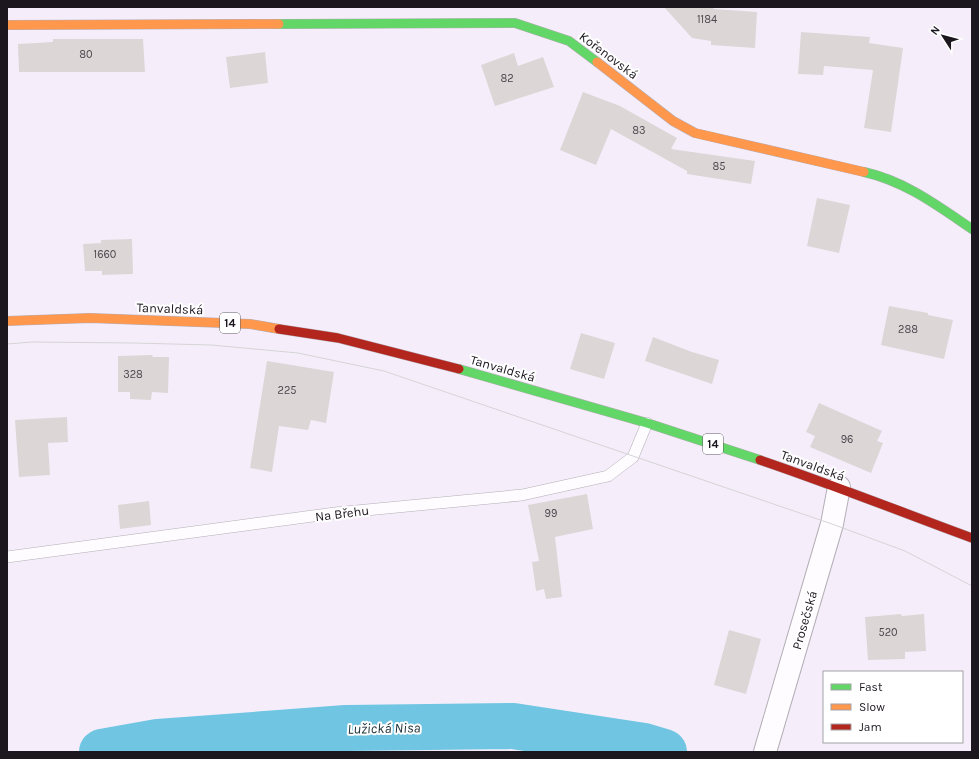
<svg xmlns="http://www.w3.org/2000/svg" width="979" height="759" font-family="Karla,sans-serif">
  <rect width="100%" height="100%" fill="#f5eefa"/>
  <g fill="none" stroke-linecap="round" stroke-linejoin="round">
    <!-- river -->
    <path stroke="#6fc5e2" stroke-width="46" d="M102,752L158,742L346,728L513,726L644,746L664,752"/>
  </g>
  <!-- building -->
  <path fill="#dcd6d7" d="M664,7H712L714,9L757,12L755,48L711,45V41L692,38Z
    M801,32L870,37L869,43L903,48L891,132L864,128L873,70L824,66L823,75L798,74Z
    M53,39H143L145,72H19L18,44L53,42Z
    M265,52L268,83L230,88L226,57Z
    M514,53L518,66L543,57L554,87L495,106L481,65Z
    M583,92L620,106L677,138L671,149L755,161L751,184L687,174V171L611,129L596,165L560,150Z
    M817,198L850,205L839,253L807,246Z
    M132,239L133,274L102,275V271H85L83,244L101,243V240Z
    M889,306L928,313V315L953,320L944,359L881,345Z
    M581,333L615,343L604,379L570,369Z
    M653,337L692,352L719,360L712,384L645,361Z
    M152,355L153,357H169L168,393L152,392L151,400L130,399V392H118V356Z
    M267,361L334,372L326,423L311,420L308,430L279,426L272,472L250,468Z
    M819,403L882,431L877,441L883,443L871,473L810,447L815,436L806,432Z
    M67,417L68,442L48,443L50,475L19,477L15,420Z
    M587,494L593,529L555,537L562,597L546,599L544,589L536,591L532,562L539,561L528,505Z
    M149,501L151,525L120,529L118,505Z
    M901,614L902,616L924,614L926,651L905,652V659L868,660L865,617Z
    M729,630L761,639L746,694L714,685Z"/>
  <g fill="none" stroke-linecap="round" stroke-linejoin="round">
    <defs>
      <path id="lane" d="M7,557L335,513L522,495L608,476L633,457L647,423"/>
      <path id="street" d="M765,752L832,524L839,487"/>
      <path id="fast" d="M279,24L515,23L569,41L597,62
        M864,172C905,181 938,206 972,229
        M459,369L647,423L760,460"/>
      <path id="slow" d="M7,25L279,24
        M597,62L673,121L695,133L864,172
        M7,321L90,318L250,324L279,329"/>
      <path id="jam" d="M279,329L338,338L459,369
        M760,460C831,484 901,512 972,538"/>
    </defs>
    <!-- lane casing -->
    <use href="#lane" stroke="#b4aeb7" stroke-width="12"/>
    <!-- street casing -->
    <use href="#street" stroke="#b4aeb7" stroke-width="24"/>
    <!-- fast casing -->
    <use href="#fast" stroke="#b4aeb7" stroke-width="10"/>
    <!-- slow casing -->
    <use href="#slow" stroke="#b4aeb7" stroke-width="10"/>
    <!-- jam casing -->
    <use href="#jam" stroke="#b4aeb7" stroke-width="10"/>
    <!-- lane -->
    <use href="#lane" stroke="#fefcfe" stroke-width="11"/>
    <!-- street -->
    <use href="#street" stroke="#fefcfe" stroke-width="22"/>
    <!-- fast -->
    <use href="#fast" stroke="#63d668" stroke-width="9"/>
    <!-- slow -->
    <use href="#slow" stroke="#ff974d" stroke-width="9"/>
    <!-- jam -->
    <use href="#jam" stroke="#b3261e" stroke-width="9"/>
    <!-- tram -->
    <path stroke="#d6d4d7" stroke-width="1" d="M7,344L32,342L134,343L211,345L298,353L384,371L832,524L905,551L972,586"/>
  </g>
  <g text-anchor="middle" stroke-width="4" stroke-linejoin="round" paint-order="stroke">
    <!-- number labels -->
    <g font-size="11" fill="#4c474d">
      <text x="707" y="23">1184</text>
      <text x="86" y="58">80</text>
      <text x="507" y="82">82</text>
      <text x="639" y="134">83</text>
      <text x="719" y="170">85</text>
      <text x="105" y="258">1660</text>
      <text x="908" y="333">288</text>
      <text x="133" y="378">328</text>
      <text x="287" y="394">225</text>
      <text x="847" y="443">96</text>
      <text x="551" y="517">99</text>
      <text x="888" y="636">520</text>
    </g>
    <!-- shield labels -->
    <g fill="#fff" stroke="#605d62" stroke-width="1">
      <rect x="220" y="313" width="20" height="20" rx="3"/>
      <rect x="703" y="434" width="20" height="20" rx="3"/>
    </g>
    <g font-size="12" font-weight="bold" fill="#1c171f">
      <text x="230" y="327">14</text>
      <text x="713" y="448">14</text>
    </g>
    <!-- street labels -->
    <g font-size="13" fill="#1c171f" stroke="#fff">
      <text transform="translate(609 55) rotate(37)" y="5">Kořenovská</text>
      <text transform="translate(170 308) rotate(2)" y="5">Tanvaldská</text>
      <text transform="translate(503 368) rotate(16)" y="5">Tanvaldská</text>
      <text transform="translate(813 465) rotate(20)" y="5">Tanvaldská</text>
      <text transform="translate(342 513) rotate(-7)" y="5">Na Břehu</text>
      <text transform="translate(804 620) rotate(-74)" y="5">Prosečská</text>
    </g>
    <!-- water labels -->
    <g font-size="14" font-style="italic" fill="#1a2f36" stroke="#fff">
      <text transform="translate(384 728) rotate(-1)" y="5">Lužická Nisa</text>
    </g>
  </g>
  <!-- border -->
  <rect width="979" height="759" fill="none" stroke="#1c171f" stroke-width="16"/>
  <!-- legend -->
  <rect x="823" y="671" width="140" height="72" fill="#ffffff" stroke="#a4a2a5"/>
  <rect x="831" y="684" width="20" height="6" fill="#63d668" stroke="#a4a2a5"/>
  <text x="859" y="691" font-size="12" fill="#1c171f">Fast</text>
  <rect x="831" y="704" width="20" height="6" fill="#ff974d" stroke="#a4a2a5"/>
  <text x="859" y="711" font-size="12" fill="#1c171f">Slow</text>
  <rect x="831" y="724" width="20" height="6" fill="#b3261e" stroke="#a4a2a5"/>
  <text x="859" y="731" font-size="12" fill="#1c171f">Jam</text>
  <!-- north arrow -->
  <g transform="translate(943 36) rotate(306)" stroke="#ffffff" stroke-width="3" paint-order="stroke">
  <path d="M0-3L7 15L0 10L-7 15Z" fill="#1c171f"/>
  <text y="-6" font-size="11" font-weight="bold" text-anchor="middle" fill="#1c171f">N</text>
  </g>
</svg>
